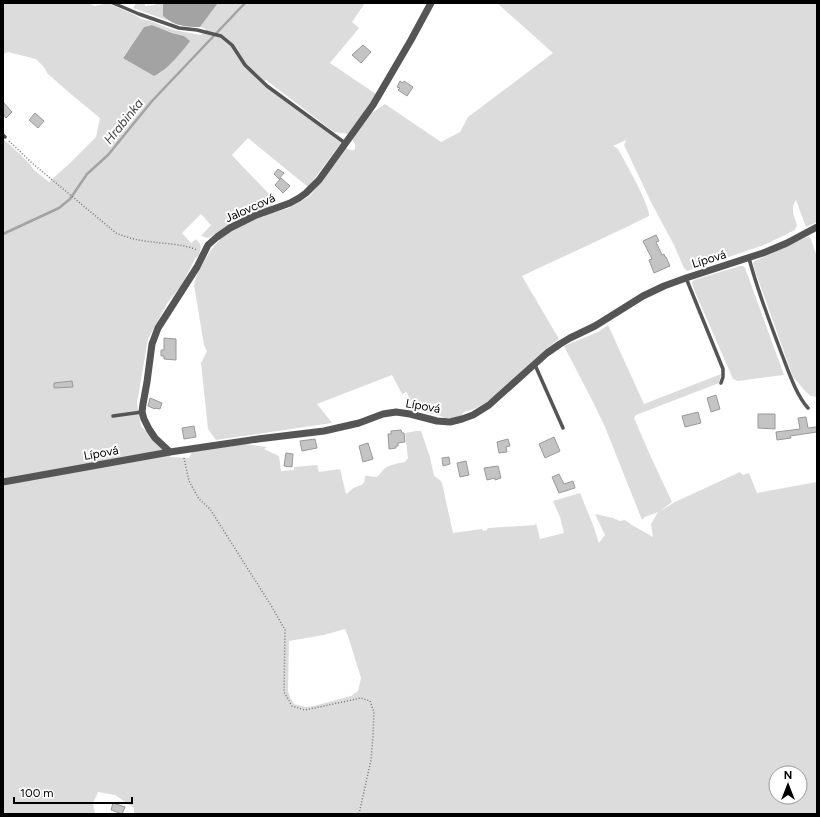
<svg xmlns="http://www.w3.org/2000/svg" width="820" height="817" font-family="Figtree,sans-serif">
  <rect width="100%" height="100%" fill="#fff"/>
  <!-- green -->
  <path fill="#dcdcdc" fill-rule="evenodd" d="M3,3H88L95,6L108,3L137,16L141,19L150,21L174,30L201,35L206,29L200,27L218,3H365L352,22L359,28L330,63L376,94L369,106L348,134L334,132L266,80L263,83L341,143L308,187L248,138L232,155L244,168L276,201L270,207L251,214L225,227L212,236L208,238L201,236L211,225L201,214L182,233L191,243L196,239L200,244L201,247L199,255L195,259L181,286L168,302L148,339L137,403L141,426L170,457L189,458L192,452L245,444L267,447L264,449L279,456L281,471L294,470V467L317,465L319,472L340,469L346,494C348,493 350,491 352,489C359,484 365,488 365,476C369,475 371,477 375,477C379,477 381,472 384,469C389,465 398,463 405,462L408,458L405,433L416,431H421L430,457L434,476L440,480L442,483L453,533L482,529L483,531L487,530L488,528L535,525L536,523L540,539L564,533L560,517L553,501L580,493L593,525L599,543L605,535L595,514L613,518L620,521L625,520L632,525L653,537L651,524L658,512L645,517L642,520L605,427L594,404L564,346L598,332L608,325L644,404L721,374L719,383L636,415L634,418L650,455L672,502L659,512L675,502L740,472L743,475L749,473L757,493L817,482V814H134V808L115,795L98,792L93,803L95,814H3V139L9,144L30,164L34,170L49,182L72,161L96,137L100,118L72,95L48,74L43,66L36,59L8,52L3,54ZM152,25L172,33L184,36V49L160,73L154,76L123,57L144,27ZM345,629L348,636L361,678L358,691L351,696L314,706L306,707L294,704L290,697L288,691L289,641L324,635ZM776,773H800V797H776Z
    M136,3H145V6L155,5L156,3H163V16L169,21L133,8Z
    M497,3H817V222L806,227L796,200C790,208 794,216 797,225L795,230L764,245L687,271L684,268L674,245L652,204L624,145L626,140L613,146L618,149C625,162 650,205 649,216C607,237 564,256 522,276L559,339C554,343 549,346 544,351C523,369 491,407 464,412L461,416L452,418H445L436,414H431L414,408L407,393L406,392L402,394L392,375L317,404L332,423L216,440L208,429L201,363L207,351L204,345L194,285C195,278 198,272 202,265C215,242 222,235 246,223C252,220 257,217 263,217L267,214L289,208L310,196L346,148C349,149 352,152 355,149V144L352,139L369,115L385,104L441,142L460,132L468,117L553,53Z
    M807,237H809L811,239L817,257V397L811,396L807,393L793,377L754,268L753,263L755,261Z
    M740,266H743L745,268L784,375L738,381L733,379L695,292L692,283L694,280Z"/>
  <!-- water -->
  <path fill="#a3a3a3" d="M163,3H218L200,27C186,27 174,26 163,16Z
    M152,25L172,33L184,36L190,41C182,52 166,71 154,76L123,58L144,27Z"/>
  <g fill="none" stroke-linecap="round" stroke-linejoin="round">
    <!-- stream -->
    <path stroke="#a3a3a3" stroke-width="2.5" d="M3,234L59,208L70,199L87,174L108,155L152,101L245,3"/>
  </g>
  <!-- building -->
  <path fill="#c4c4c4" stroke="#999" d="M363,45L371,52L361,63L352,55Z
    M400,81L403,83L404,81L413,87L407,96L398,90L400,88L397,87Z
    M3,102L12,112L6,118L3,114Z
    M35,113L44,121L38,128L29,120Z
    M278,169L284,173L279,179L274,174Z
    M281,178L290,186L283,193L275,185Z
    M656,235L659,241L656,242L662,255L664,254L665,257H666L670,266L654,273L649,260L652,259L643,241Z
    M164,338L176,339V360L164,359V356H161V350H164Z
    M72,381L73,387L54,388V383Z
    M716,395L720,409L711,412L707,398Z
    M150,398L162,403L160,409L155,408V409L148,406Z
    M698,412L701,423L685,427L682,416Z
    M758,414H775V429L758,428Z
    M806,417L808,428L817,427V432L790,436L791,438L777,440L776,432L800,429L798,418Z
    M194,426L196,437L184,439L182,428Z
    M401,430L402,433H404L405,442L398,443V446H396V448L389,449L388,434H391V431Z
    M554,437L560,451L545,458L539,444Z
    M315,439L317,448L302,451L300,441Z
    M508,439L510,446L506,447L507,452L499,453L497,442Z
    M368,443L373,459L363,462L359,446Z
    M286,453L293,454L292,467L284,466Z
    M449,457L450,464L443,466L442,458Z
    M466,461L469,475L460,477L457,463Z
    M498,466L501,478L495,480V478L487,480L484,468Z
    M559,474L564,484L573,481L575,488L559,493L552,477Z
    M113,803L125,807L122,814L111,810Z"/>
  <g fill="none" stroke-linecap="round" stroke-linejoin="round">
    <!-- path -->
    <path stroke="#777" stroke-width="1.5" stroke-dasharray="1 2" stroke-linecap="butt" d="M9,141L32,163L116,233C128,238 140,241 153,242C167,244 184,244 197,250
      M184,458L189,481L199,499L210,509L272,607L285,630L284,692L292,706L305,710L361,698L370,701L374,712L373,735L371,760L359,814"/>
    <!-- service -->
    <path stroke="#555" stroke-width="3.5" d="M113,3L139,14L179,28L197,30L221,36L232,45L245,65L267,86L345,143
      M3,135L5,137
      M749,258C757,290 770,322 781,352C788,370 796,395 808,408
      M686,278L723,369V377L721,383
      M535,365L563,428
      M113,416L142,412"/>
    <!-- minor -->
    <path stroke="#555" stroke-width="7" d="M170,452L155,438L149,429L144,419L142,412L143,404L147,382L152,344L158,328L197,267L208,245L217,237L230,228L254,216L290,203L299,198L306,193L319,180L373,105L411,40L431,3
      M3,482L170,452L258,439L324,431L359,423L383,414L396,412L410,414L437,421L450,422L462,419L473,415L489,405L547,353L560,344L570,338L595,326L643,296L664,286L686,278L763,253L787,243L817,227"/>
  </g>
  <g text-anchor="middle" stroke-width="4" stroke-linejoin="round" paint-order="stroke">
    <!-- street labels -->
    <g font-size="12" fill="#000" stroke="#fff">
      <text transform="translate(250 208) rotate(-24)" y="4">Jalovcová</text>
      <text transform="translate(709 259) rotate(-17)" y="4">Lípová</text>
      <text transform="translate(423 406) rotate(10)" y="4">Lípová</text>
      <text transform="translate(101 453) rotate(-10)" y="4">Lípová</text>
    </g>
    <!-- water labels -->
    <g font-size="13" font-style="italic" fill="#444" stroke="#fff">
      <text transform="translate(123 121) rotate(-51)" y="5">Hrabinka</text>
    </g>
  </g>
  <!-- border -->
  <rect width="820" height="817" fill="none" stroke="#000000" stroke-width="8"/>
  <!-- north arrow -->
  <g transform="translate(788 785)"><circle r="19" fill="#ffffff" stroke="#999999"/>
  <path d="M0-3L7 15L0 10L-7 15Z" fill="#000000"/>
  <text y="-6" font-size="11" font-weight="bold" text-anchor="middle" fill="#000000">N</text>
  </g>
  <!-- scale -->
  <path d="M14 797v6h118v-6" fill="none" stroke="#000000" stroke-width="2"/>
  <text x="20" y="797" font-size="12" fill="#000000" stroke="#ffffff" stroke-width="3" paint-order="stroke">100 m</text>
</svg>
